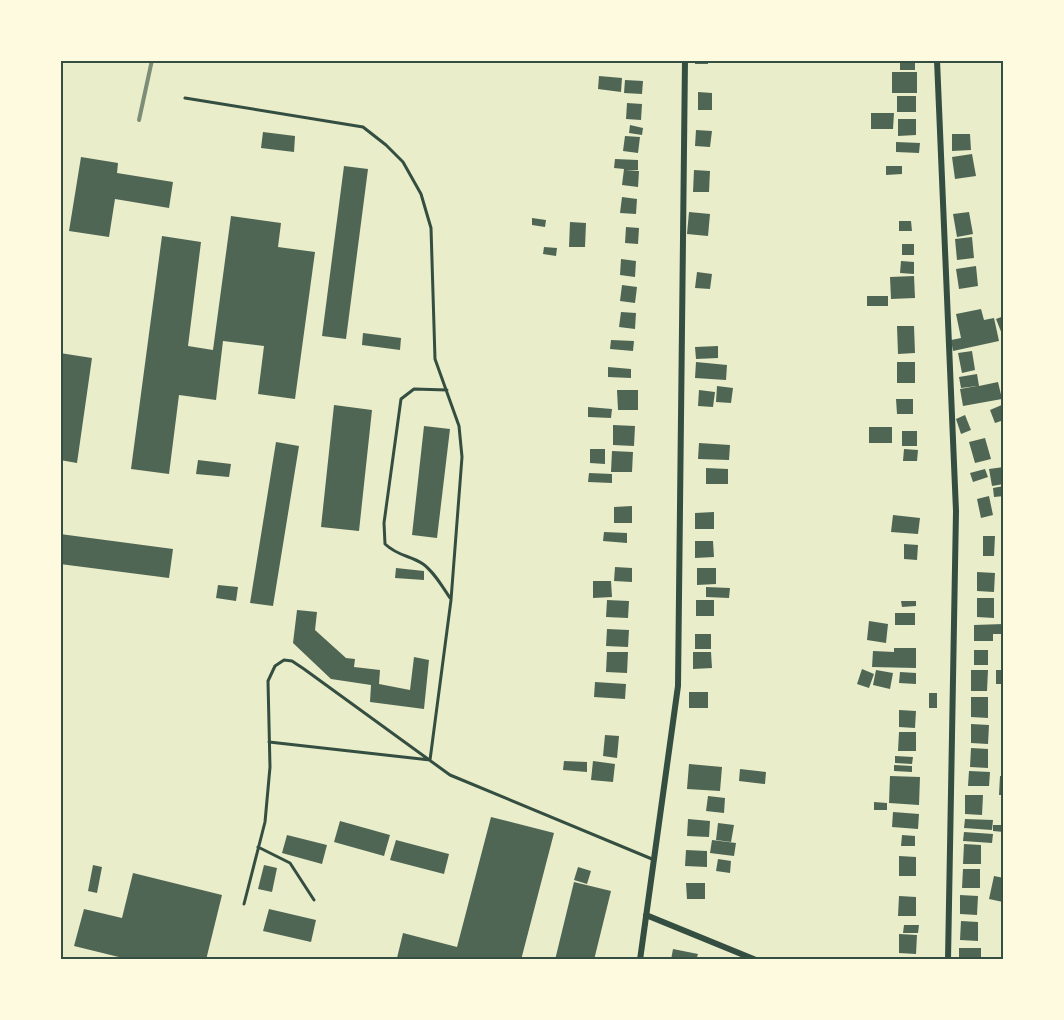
<svg xmlns="http://www.w3.org/2000/svg" width="1064" height="1020" font-family="Lato,sans-serif">
  <rect width="100%" height="100%" fill="#e9edc9"/>
  <!-- building -->
  <path fill="#4f6655" d="M695,60H708V64H695Z
    M915,62V70H900V63Z
    M892,72H917V93H892Z
    M599,76L622,78L621,92L598,89Z
    M625,80L643,81L642,94L624,93Z
    M698,92L712,93V110H698Z
    M897,96H916V112H897Z
    M627,103L642,104L641,120L626,119Z
    M871,113H894L893,129H871Z
    M898,119H916V135L898,136Z
    M630,125L643,128L642,135L629,133Z
    M696,130L712,131L710,147L695,146Z
    M263,132L295,136L294,152L261,148Z
    M952,134H970L971,150L952,151Z
    M625,136L640,137L638,153L623,151Z
    M896,142L920,143L919,153L896,152Z
    M972,154L976,176L955,179L952,157Z
    M81,157L118,163L117,173L173,182L169,208L115,199L109,237L69,231Z
    M615,159L638,160V170H626L639,171L638,187L622,185L624,169L614,168Z
    M344,166L368,169L346,339L322,336Z
    M886,166H902V174L886,175Z
    M694,170L710,171L709,192H693Z
    M622,197L637,199L636,214L620,213Z
    M689,212L710,214L708,236L687,234Z
    M969,212L973,234L957,237L953,214Z
    M231,216L281,223L278,247L315,252L295,399L258,394L264,346L223,341L216,400L179,395L169,474L131,469L162,236L201,242L188,346L213,350Z
    M532,218L546,220L545,227L532,225Z
    M899,221H911L912,231H899Z
    M570,222L586,223L585,247H569Z
    M626,227L639,228L638,244L625,243Z
    M972,237L974,258L957,260L955,239Z
    M902,244H914V255H902Z
    M544,247L557,248L556,256L543,254Z
    M621,259L636,261L635,277L620,275Z
    M901,261L914,262V274L900,273Z
    M976,266L978,286L959,289L956,269Z
    M697,272L712,274L710,289L695,288Z
    M914,276L915,298L891,299L890,277Z
    M622,285L637,287L635,303L620,301Z
    M867,296H888V306H867Z
    M981,309L984,320L994,318L999,341L953,351L951,340L961,338L956,314Z
    M621,312L636,313L635,329L619,327Z
    M1004,316V339L996,319Z
    M897,326H914L915,353L898,354Z
    M363,333L401,338L400,350L362,345Z
    M611,340L634,341L633,351L610,349Z
    M718,346V358L696,359L695,347Z
    M972,351L975,370L962,373L958,353Z
    M60,353L92,358L77,463L60,460Z
    M696,362L727,365L726,380L695,378Z
    M897,362H915V383H897Z
    M608,367L631,369V378L608,377Z
    M977,374L979,386L998,382L1002,399L963,406L960,389L977,386L961,388L959,377Z
    M717,386L733,388L731,403L716,402Z
    M617,390H638V410H618Z
    M699,390L715,392L713,407L698,406Z
    M896,399H913V414H897Z
    M1004,404V420L995,423L990,410Z
    M334,405L372,410L359,531L321,527Z
    M588,407L612,409L611,418L588,417Z
    M965,415L971,430L961,434L956,419Z
    M613,425L635,426L634,446L613,445Z
    M424,426L450,429L437,538L412,535Z
    M869,427H892V443H869Z
    M902,431H917V446H902Z
    M985,438L991,459L975,463L969,442Z
    M276,442L299,446L273,606L250,603Z
    M699,443L730,445L729,460L698,459Z
    M590,449H605V464L590,463Z
    M904,449L918,450L917,461H903Z
    M612,451L633,452L632,472H611Z
    M198,460L231,464L229,477L196,474Z
    M1004,467V484L992,486L989,469Z
    M706,468L728,469V484H706Z
    M985,469L988,477L973,482L970,473Z
    M589,473L612,474V483L588,482Z
    M1004,486V496L994,497L993,488Z
    M989,496L993,515L981,518L977,499Z
    M632,506V523H614V507Z
    M714,512V529H695V513Z
    M893,515L920,518L918,534L891,532Z
    M604,532L627,533V543L603,541Z
    M60,534L173,549L169,578L60,564Z
    M983,536H995L994,556H983Z
    M695,541H713L714,557L695,558Z
    M904,544L918,545L917,560L904,559Z
    M615,567L632,568V582L614,581Z
    M396,568L424,571V580L395,578Z
    M697,568H716V584L697,585Z
    M977,572L995,573L994,592L977,591Z
    M593,581H611L612,597L593,598Z
    M218,585L238,587L236,601L216,598Z
    M706,587L730,588L729,598L706,597Z
    M977,598H994V618L977,617Z
    M607,600L629,601L628,618L606,617Z
    M696,600H714V616H696Z
    M901,601H916V606L902,607Z
    M297,610L317,612L315,630L346,658L355,659L354,667L380,670L379,684L410,690L414,657L429,660L424,709L370,702L371,685L331,679L293,643Z
    M895,613H915V625H895Z
    M869,621L888,624L886,643L867,640Z
    M1004,624V634H993V641H974V625Z
    M607,629L629,630L628,647L606,646Z
    M695,634H711V649H695Z
    M894,648H916V668L872,667L873,651L894,652Z
    M974,650H988V665H974Z
    M607,652H628L627,673L606,672Z
    M693,652H711L712,668L693,669Z
    M862,669L874,674L869,688L857,684Z
    M876,670L893,673L890,689L873,685Z
    M971,670H988L987,691H971Z
    M996,670H1004V684H996Z
    M900,672L916,673V684L899,683Z
    M595,682L626,684L625,699L594,697Z
    M689,692H708V708H689Z
    M929,693H937V708H929Z
    M971,697H988V718L971,717Z
    M899,710L916,711L915,728L899,727Z
    M971,724L989,725L988,744L971,743Z
    M899,732H916V751H898Z
    M605,735L619,736L617,758L603,756Z
    M971,748L988,749V768L970,767Z
    M895,756L913,757L912,764L895,763Z
    M564,761L587,762V772L563,770Z
    M593,761L615,764L613,782L591,780Z
    M689,764L722,767L720,791L687,789Z
    M894,765L912,766V772L894,771Z
    M740,769L766,772L765,784L739,781Z
    M969,771L990,772L989,786H968Z
    M890,776L920,777L919,805L889,803Z
    M1000,776H1004V795H999Z
    M965,795H983L982,815L965,814Z
    M708,796L725,798L724,813L706,811Z
    M874,802L887,803V810H874Z
    M893,812L919,814L918,829L892,827Z
    M491,817L554,833L521,960L397,958L403,933L457,947Z
    M688,819L710,821L709,837L687,836Z
    M965,819L993,820L992,830L964,828Z
    M340,821L390,835L384,856L334,842Z
    M718,823L734,825L731,842L716,840Z
    M993,825H1004V832L993,831Z
    M964,832L993,834L992,843L963,841Z
    M287,835L327,845L322,864L282,853Z
    M902,835L915,836V846H901Z
    M396,840L449,854L444,874L390,860Z
    M712,840L736,843L734,856L710,853Z
    M964,844L981,845V864H963Z
    M686,850L707,851V867L685,866Z
    M899,856L916,857V876H899Z
    M718,859L731,861L730,873L716,871Z
    M93,865L102,867L97,893L88,891Z
    M264,865L277,868L272,892L258,889Z
    M578,867L591,871L587,884L574,880Z
    M963,869H980V888H962Z
    M133,873L222,895L206,960H131L74,946L84,909L122,918Z
    M994,876L1004,878L1003,902L989,899Z
    M574,882L611,891L594,960H555Z
    M686,883H705V899H687Z
    M960,895L978,896L977,915L960,914Z
    M899,896L916,897V916H898Z
    M269,909L316,920L311,942L263,931Z
    M961,921L978,922V941L960,940Z
    M904,925H919L918,933H903Z
    M899,934L917,935L916,954L899,953Z
    M959,948H981V960H959Z
    M673,949L698,954L696,960H671Z"/>
  <g fill="none" stroke-linecap="round" stroke-linejoin="round">
    <!-- service -->
    <path stroke="#344e41" stroke-width="3" d="M185,98L363,127L386,145L403,162L421,194L431,228L435,359L459,426L462,457L451,600L430,760L269,742
      M447,390L414,389L401,399L384,523L385,544C399,557 410,555 423,564C434,572 442,586 450,598
      M258,847L290,863L314,900
      M244,904L265,822L270,767L268,681L275,666L284,660L292,661L304,669L450,775L652,859"/>
    <!-- minor -->
    <path stroke="#344e41" stroke-width="6" d="M937,60L956,511L948,960
      M646,915L756,960
      M640,960L678,686L685,60"/>
    <!-- rail -->
    <path stroke="#7c8e77" stroke-width="4" d="M139,120L152,60"/>
  </g>
  <!-- border -->
  <rect width="1064" height="1020" fill="none" stroke="#fefae0" stroke-width="123"/>
  <rect x="62" y="62" width="940" height="896" fill="none" stroke="#344e41" stroke-width="2"/>
</svg>
